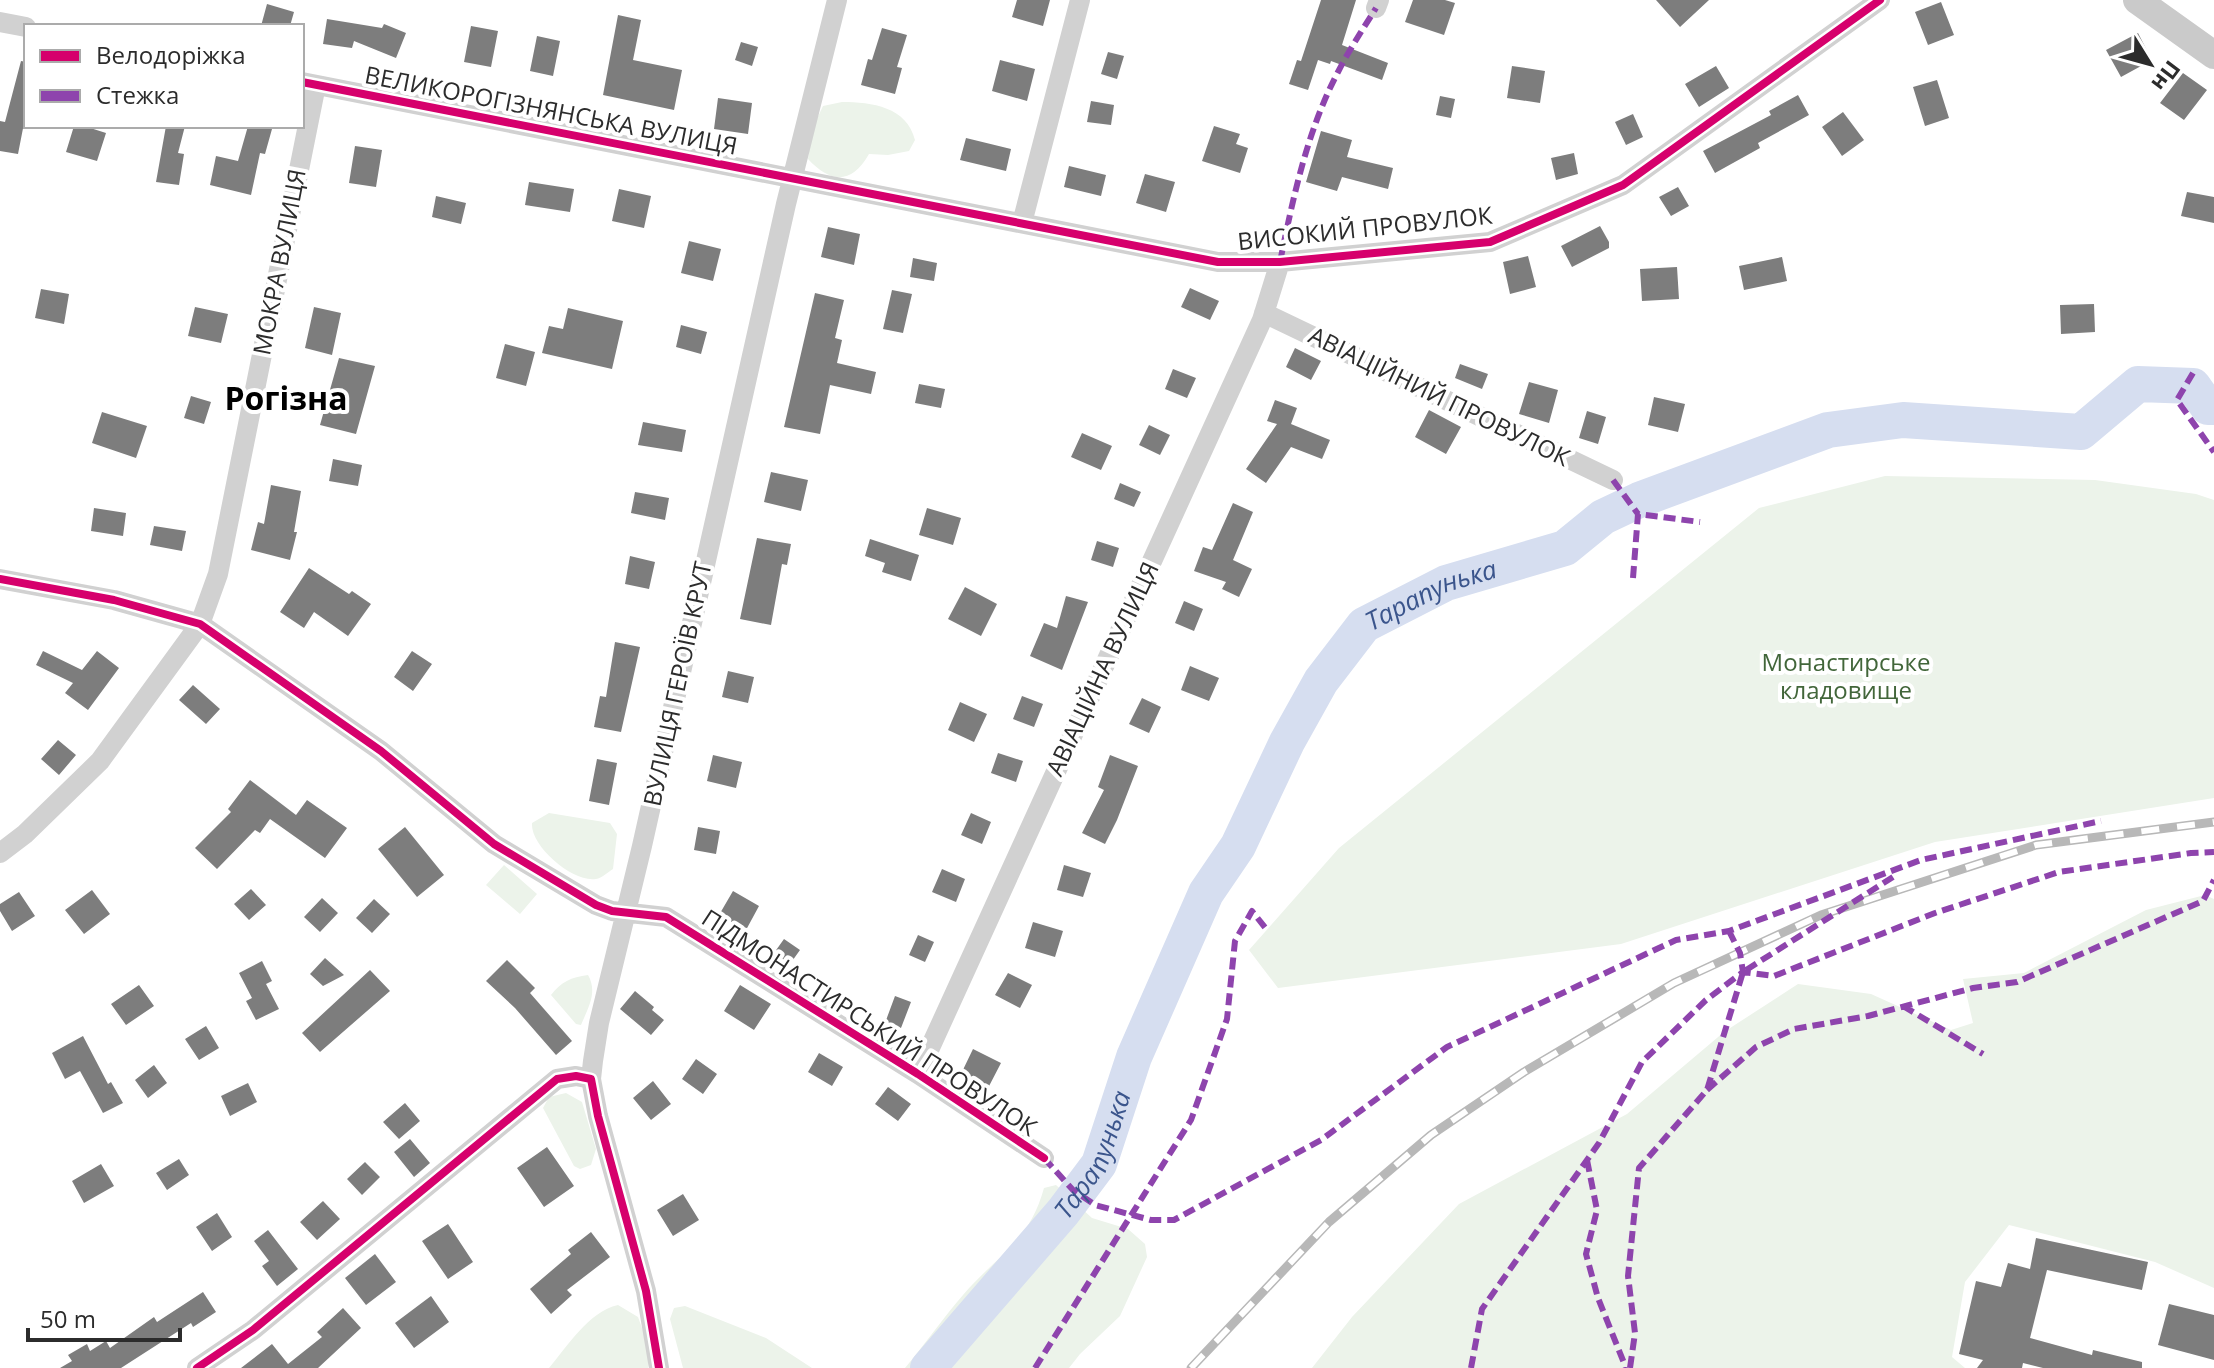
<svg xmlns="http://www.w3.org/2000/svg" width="2214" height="1368" font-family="'Open Sans',sans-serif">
  <rect width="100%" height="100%" fill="#fff"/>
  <!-- green -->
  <path fill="#ecf3ea" d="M842,102C872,102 907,107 915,140L909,151L888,155L869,154C852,184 831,184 808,159L812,129L823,106Z
    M1885,476L2095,480L2196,494L2214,500V798L1935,842L1621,944L1278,988L1249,950L1339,848L1759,508Z
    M549,813L610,823L617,834L613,869C608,872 602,878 596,879C573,883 530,846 532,823Z
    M504,865L537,894L520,914L486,885Z
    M2205,895L2214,899V1288L2155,1262L2009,1225L1965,1282L1952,1357L1965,1368H1312L1352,1317L1459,1204L1627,1114L1724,1032L1798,984L1871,994L1951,1030L1973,1023L1963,979L2024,973L2146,910Z
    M588,975C598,992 588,1008 581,1025L576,1024L551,995C561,982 571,977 588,975Z
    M566,1093L582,1102L596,1149L591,1165L580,1169L574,1166L543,1108L549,1097Z
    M1056,1185L1092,1218L1128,1229L1145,1244L1147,1257L1120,1316L1080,1354L1069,1368H905C925,1344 943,1318 963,1295C997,1255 1029,1243 1044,1188Z
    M618,1305L638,1317L650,1350L648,1368H549C568,1346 588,1312 618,1305Z
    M685,1306L766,1338L812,1368H683L670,1319L674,1308Z"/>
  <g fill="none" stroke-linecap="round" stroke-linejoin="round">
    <!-- river -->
    <path stroke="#d6def0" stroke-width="36" id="s1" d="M928,1368L1063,1212L1099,1164L1134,1057L1206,893L1238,846L1287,742L1321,681L1364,625L1446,583L1565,548L1603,517L1639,500L1828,430L1903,420L2081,432L2138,384L2193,386L2208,407H2214"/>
  </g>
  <!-- building -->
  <path fill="#7d7d7d" d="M1017,0H1050L1043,26L1012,17Z
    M1321,0H1356L1342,45L1388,63L1382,80L1331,61L1330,64L1318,60L1308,90L1289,84L1297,60L1301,61Z
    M1413,0H1445L1455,3L1444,35L1405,22Z
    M1656,0H1709L1680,27Z
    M1941,2L1954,35L1928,45L1915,12Z
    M267,4L294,12L290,26H261Z
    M618,15L641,20L633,60L682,70L674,110L603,95Z
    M327,19L382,28L384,24L406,33L396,58L354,41L352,48L323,44Z
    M471,26L498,31L491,67L464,62Z
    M882,28L907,35L897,67L902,68L895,94L861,85L868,59L872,60Z
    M2138,33L2152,60L2121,77L2106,50Z
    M537,36L560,41L553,76L530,71Z
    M741,42L758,47L752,66L735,60Z
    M1108,52L1124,56L1117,79L1101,74Z
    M1000,60L1035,69L1027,101L992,91Z
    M21,61L26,62V113L18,154L0,151V121L5,122Z
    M1512,66L1545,71L1540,103L1507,98Z
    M1716,66L1729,88L1699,107L1685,84Z
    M2183,73L2207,90L2184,120L2160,103Z
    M1937,80L1949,118L1925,126L1913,87Z
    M1798,95L1809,115L1758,143L1760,148L1715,173L1703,151L1771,115L1769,111Z
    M1440,96L1455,99L1451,118L1436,115Z
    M718,98L752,103L748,134L714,129Z
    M1091,101L1114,105L1111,125L1087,122Z
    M1843,112L1864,140L1842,156L1822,127Z
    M1633,114L1643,137L1626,145L1615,122Z
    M74,126H84L106,133L97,161L66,152Z
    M166,126H185L178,153L184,154L179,185L156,182Z
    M248,126L272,129L265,154L260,153L251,195L210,185L216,156L238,161Z
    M1214,126L1240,134L1236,144L1248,148L1240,173L1202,161Z
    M1321,131L1352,140L1347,157L1393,168L1388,189L1342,177L1337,191L1306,182Z
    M966,138L1011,149L1006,171L960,160Z
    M355,146L382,150L376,187L349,183Z
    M1574,153L1578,174L1556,180L1551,158Z
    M1069,166L1106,175L1101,196L1064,187Z
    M1145,174L1175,182L1166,212L1136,203Z
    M529,182L574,189L570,212L525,205Z
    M1678,187L1689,206L1671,216L1659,197Z
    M619,189L651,196L644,228L612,221Z
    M2187,192L2214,197V223L2181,216Z
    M436,196L466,203L461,224L432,217Z
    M1600,226L1609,242V248L1572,267L1561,246Z
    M828,227L860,234L854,265L821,257Z
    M689,241L721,249L713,281L681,273Z
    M1528,256L1536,287L1510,294L1503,262Z
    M1782,257L1787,281L1744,290L1739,266Z
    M913,258L937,263L934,281L910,277Z
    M1677,267L1679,299L1642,301L1640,269Z
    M1190,288L1219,301L1210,320L1181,307Z
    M41,289L69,294L64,324L35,318Z
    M892,290L912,294L903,333L883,329Z
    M815,293L844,300L835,338L842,340L837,363L876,372L871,394L830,385L820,434L784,427Z
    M2094,304L2095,332L2061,334L2060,305Z
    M195,307L228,314L221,343L188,336Z
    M314,307L341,313L332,355L305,348Z
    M568,308L623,321L612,369L542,353L549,326L563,329Z
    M681,325L707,332L701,354L676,347Z
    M505,344L535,352L526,386L496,378Z
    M1295,348L1321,361L1311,380L1286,367Z
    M339,358L375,366L356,434L320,425Z
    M1460,364L1488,374L1482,389L1455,378Z
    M1173,369L1196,378L1187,398L1165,389Z
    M1529,382L1558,390L1549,423L1519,414Z
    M919,384L945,389L941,408L915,403Z
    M191,396L211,402L204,424L184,418Z
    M1654,397L1685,404L1678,432L1648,425Z
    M1275,400L1297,408L1291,424L1330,440L1322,459L1291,447L1266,483L1246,469L1277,424L1267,421Z
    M1429,410L1461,427L1446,454L1415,437Z
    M1587,411L1606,417L1598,444L1579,438Z
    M102,412L147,426L136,458L92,443Z
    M643,422L686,430L682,452L638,445Z
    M1149,425L1170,435L1160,455L1139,445Z
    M1082,433L1112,446L1101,470L1071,457Z
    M333,459L362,465L358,486L329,481Z
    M771,472L808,480L801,511L764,502Z
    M1120,483L1141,492L1134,507L1114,499Z
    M271,485L301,491L294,532H297L290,560L251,550L258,522L264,524Z
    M635,492L669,498L665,520L631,513Z
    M1233,503L1253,512L1233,560L1252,569L1239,597L1222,589L1226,582L1194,571L1203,547L1212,550Z
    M94,508L126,513L123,536L91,531Z
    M927,508L961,518L953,545L919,535Z
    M154,526L186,531L182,551L150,545Z
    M757,538L791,544L787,565L782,564L771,625L740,619Z
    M870,539L919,555L911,581L882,572L885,563L865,556Z
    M1097,541L1119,548L1113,567L1091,560Z
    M630,556L655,562L649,589L625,584Z
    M309,568L349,594L352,591L371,604L348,636L314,612L304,628L280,612Z
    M965,587L997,604L981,636L948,619Z
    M1066,596L1088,602L1062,670L1030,656L1044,623L1057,628Z
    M1184,601L1203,609L1194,631L1175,623Z
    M615,642L640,647L621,732L594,727L600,696L606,697Z
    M43,651L82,670L97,651L119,668L88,710L65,693L73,683L36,665Z
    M412,651L432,664L413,691L394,677Z
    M1190,666L1219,678L1209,701L1181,690Z
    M728,671L754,677L748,703L722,697Z
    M193,685L220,709L206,724L179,700Z
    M1022,696L1043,704L1034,727L1013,719Z
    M1142,698L1161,707L1149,733L1129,724Z
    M960,702L987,714L974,742L948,730Z
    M58,740L76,755L59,775L41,759Z
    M998,753L1023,761L1016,782L991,773Z
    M713,755L742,762L736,788L707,781Z
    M1110,755L1138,766L1117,820L1105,844L1082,833L1104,790L1098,787Z
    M597,759L617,763L609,805L589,801Z
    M250,780L296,815L307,800L347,828L325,858L270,819L260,833L255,830L217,869L195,848L231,812L228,809Z
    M971,813L991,822L982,844L961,835Z
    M405,827L444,875L417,897L378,849Z
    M698,827L720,831L716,854L694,850Z
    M1064,865L1091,873L1083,897L1057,890Z
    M942,869L965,879L956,902L932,892Z
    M251,889L266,905L249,920L234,904Z
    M92,890L110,914L84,934L65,910Z
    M733,891L759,906L746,930L719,915Z
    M19,892L35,916L12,931L0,911V904Z
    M322,898L338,913L320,932L304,917Z
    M374,899L390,914L372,933L356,918Z
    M1033,922L1063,931L1055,957L1025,948Z
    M918,935L934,942L925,962L909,955Z
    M784,939L800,950L790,964L774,953Z
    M325,958L344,975L323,986L310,974Z
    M507,960L535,988L530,993L572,1041L556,1055L515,1008L486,981Z
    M262,961L272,981L266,984L279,1009L256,1020L246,1001L252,998L239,973Z
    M370,970L390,991L320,1052L302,1033Z
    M1008,973L1032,985L1020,1008L995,995Z
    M139,985L154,1006L126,1025L111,1004Z
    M740,985L771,1004L754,1030L724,1011Z
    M635,991L654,1007L652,1010L664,1020L651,1035L620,1009Z
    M895,996L911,1002L901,1028L885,1023Z
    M206,1026L219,1048L199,1060L185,1039Z
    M83,1036L108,1084L111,1082L123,1103L103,1113L80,1071L65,1079L52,1053Z
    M973,1049L1001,1063L987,1090L960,1076Z
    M819,1053L843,1067L832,1086L808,1072Z
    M696,1059L717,1074L703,1094L682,1079Z
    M154,1065L167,1083L148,1098L135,1080Z
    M653,1081L671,1104L651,1120L633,1098Z
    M248,1083L257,1102L230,1116L221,1096Z
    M888,1087L911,1104L898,1121L875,1104Z
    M405,1103L420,1121L399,1139L383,1122Z
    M410,1139L430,1163L414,1177L394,1152Z
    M547,1147L574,1186L544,1207L517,1168Z
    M179,1159L189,1175L167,1190L156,1173Z
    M365,1162L380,1177L362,1195L347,1179Z
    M101,1164L114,1186L84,1203L72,1181Z
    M683,1194L699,1220L673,1236L657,1210Z
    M323,1201L340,1219L317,1240L300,1222Z
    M217,1213L232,1237L212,1251L196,1227Z
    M448,1224L473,1262L448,1279L422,1241Z
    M268,1230L298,1269L277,1286L262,1266L269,1261L254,1241Z
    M591,1232L610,1257L567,1290L572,1295L551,1314L530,1289L571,1254L568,1250Z
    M2036,1238L2148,1262L2142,1290L2047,1270L2030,1338L2092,1355L2093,1350L2142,1362V1368H2043L2023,1363L2022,1368H1977L1983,1360L1959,1354L1976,1281L2001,1287L2008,1263L2030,1269Z
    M375,1254L396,1282L366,1305L345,1278Z
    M203,1292L216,1312L193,1327L191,1323L121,1368H60L72,1361L68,1355L87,1344L90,1351L106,1341L110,1348L154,1317L157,1322Z
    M431,1296L449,1322L414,1348L395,1323Z
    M2169,1304L2214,1315V1360L2158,1345Z
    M343,1308L361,1328L318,1368H241L272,1344L288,1364L322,1337L317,1332Z"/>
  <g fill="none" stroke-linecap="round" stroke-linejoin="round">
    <!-- street -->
    <path stroke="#d1d1d1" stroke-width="20" d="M1376,8L1379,0
      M0,22L26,27
      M302,82L1218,262H1280L1490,242L1623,185L1880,0
      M1022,223L1080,0
      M1264,313L1613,480
      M0,579L114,600L200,624L381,751L494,844L596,905L612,911L666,917L918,1074L1044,1158
      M0,853L25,834L100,761L200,624L218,574L316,85
      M918,1074L1262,320L1280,262
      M197,1368L253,1330L557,1079L576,1076L591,1079
      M659,1368L646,1291L598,1116L591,1079L593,1061L599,1023L642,846L786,204L837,0"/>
    <!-- secondary -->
    <path stroke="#cacaca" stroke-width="28" d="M2137,0L2214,55"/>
    <defs>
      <path id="rail" d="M1191,1368L1329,1222L1431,1135L1524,1072L1674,983L1821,915L2036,845L2214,822"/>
    </defs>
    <!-- rail casing -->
    <use href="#rail" stroke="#b8b8b8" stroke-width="9"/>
    <!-- rail -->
    <use href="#rail" stroke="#fff" stroke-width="6" stroke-dasharray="18" stroke-linecap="butt"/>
    <!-- quiet -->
    <path stroke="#8e44ad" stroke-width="6" stroke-dasharray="12 6" stroke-linecap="butt" d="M1280,262C1293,198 1307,131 1338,72C1349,50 1363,29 1376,8
      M2193,373L2177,400L2214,452
      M1613,480L1638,514
      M1633,578L1638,514L1700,522
      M1729,931L1740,953L1743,972
      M1903,1006L1983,1054
      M1707,1090L1756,1047L1794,1029L1868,1016L1973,988L2017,982L2203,901L2214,880
      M1044,1158L1073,1190L1095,1205L1151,1220H1174L1321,1140L1447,1047L1676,940L1729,931L1921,860L2101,821
      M1587,1160L1597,1210L1586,1254L1598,1298L1626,1368
      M1035,1368L1191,1120L1227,1019L1235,941L1252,911L1267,930
      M1471,1368L1482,1309L1599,1143L1642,1062L1706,1000L1743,972L1774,976L1935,913L2059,872L2191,853L2214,852
      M1630,1368L1635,1333L1628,1276L1639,1168L1707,1090L1743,972L1893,877"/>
    <defs>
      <path id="cycleway" d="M302,82L1218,262H1280L1490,242L1623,185L1880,0
        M0,579L114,600L200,624L381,751L494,844L596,905L612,911L666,917L918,1074L1044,1158
        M197,1368L253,1330L557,1079L576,1076L591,1079L598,1116L646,1291L659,1368"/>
    </defs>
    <!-- cycleway casing -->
    <use href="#cycleway" stroke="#fff" stroke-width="13"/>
    <!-- cycleway -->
    <use href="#cycleway" stroke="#d6006c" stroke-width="8"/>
  </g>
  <g text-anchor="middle" stroke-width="8" stroke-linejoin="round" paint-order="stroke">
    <!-- street labels -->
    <g font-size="24" fill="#2c2c2c" stroke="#fff">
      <text transform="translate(551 111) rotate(11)" y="8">ВЕЛИКОРОГІЗНЯНСЬКА ВУЛИЦЯ</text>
      <text transform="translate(1365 229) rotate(-6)" y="8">ВИСОКИЙ ПРОВУЛОК</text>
      <text transform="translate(280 262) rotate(-79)" y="8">МОКРА ВУЛИЦЯ</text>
      <text transform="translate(1439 397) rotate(26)" y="8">АВІАЦІЙНИЙ ПРОВУЛОК</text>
      <text transform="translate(1103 669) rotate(-65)" y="8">АВІАЦІЙНА ВУЛИЦЯ</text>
      <text transform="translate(678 684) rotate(-78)" y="8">ВУЛИЦЯ ГЕРОЇВ КРУТ</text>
      <text transform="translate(869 1023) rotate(33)" y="8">ПІДМОНАСТИРСЬКИЙ ПРОВУЛОК</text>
    </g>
    <!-- park labels -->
    <g font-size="24" fill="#42663a" stroke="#fff">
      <text x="1846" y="671">Монастирське<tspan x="1846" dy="28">кладовище</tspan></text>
    </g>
    <!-- water labels -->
    <g font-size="26" font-style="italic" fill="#3b558c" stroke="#fff">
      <text dy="9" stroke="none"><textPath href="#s1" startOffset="944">Тарапунька</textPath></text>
      <text dy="9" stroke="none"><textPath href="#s1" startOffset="272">Тарапунька</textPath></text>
    </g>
    <!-- district labels -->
    <g font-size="32" font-weight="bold" fill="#000" stroke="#fff">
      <text x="286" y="410">Рогізна</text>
    </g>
  </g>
  <!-- legend -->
  <rect x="24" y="24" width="280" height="104" fill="#ffffff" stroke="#ababab" stroke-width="2"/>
  <rect x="40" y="50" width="40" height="12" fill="#d6006c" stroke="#ababab" stroke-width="2"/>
  <text x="96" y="64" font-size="24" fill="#2c2c2c">Велодоріжка</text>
  <rect x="40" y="90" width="40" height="12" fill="#8e44ad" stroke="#ababab" stroke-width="2"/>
  <text x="96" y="104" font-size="24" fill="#2c2c2c">Стежка</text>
  <!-- north arrow -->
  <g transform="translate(2150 64) rotate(127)" stroke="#ffffff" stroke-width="6" paint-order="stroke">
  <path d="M0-6L14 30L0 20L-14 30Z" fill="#2c2c2c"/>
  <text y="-12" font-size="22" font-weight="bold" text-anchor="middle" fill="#2c2c2c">Пн</text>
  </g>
  <!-- scale -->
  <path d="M28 1328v12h152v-12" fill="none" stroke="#2c2c2c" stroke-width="4"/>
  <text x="40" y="1328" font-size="24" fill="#2c2c2c" stroke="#ffffff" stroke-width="6" paint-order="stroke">50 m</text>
</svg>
